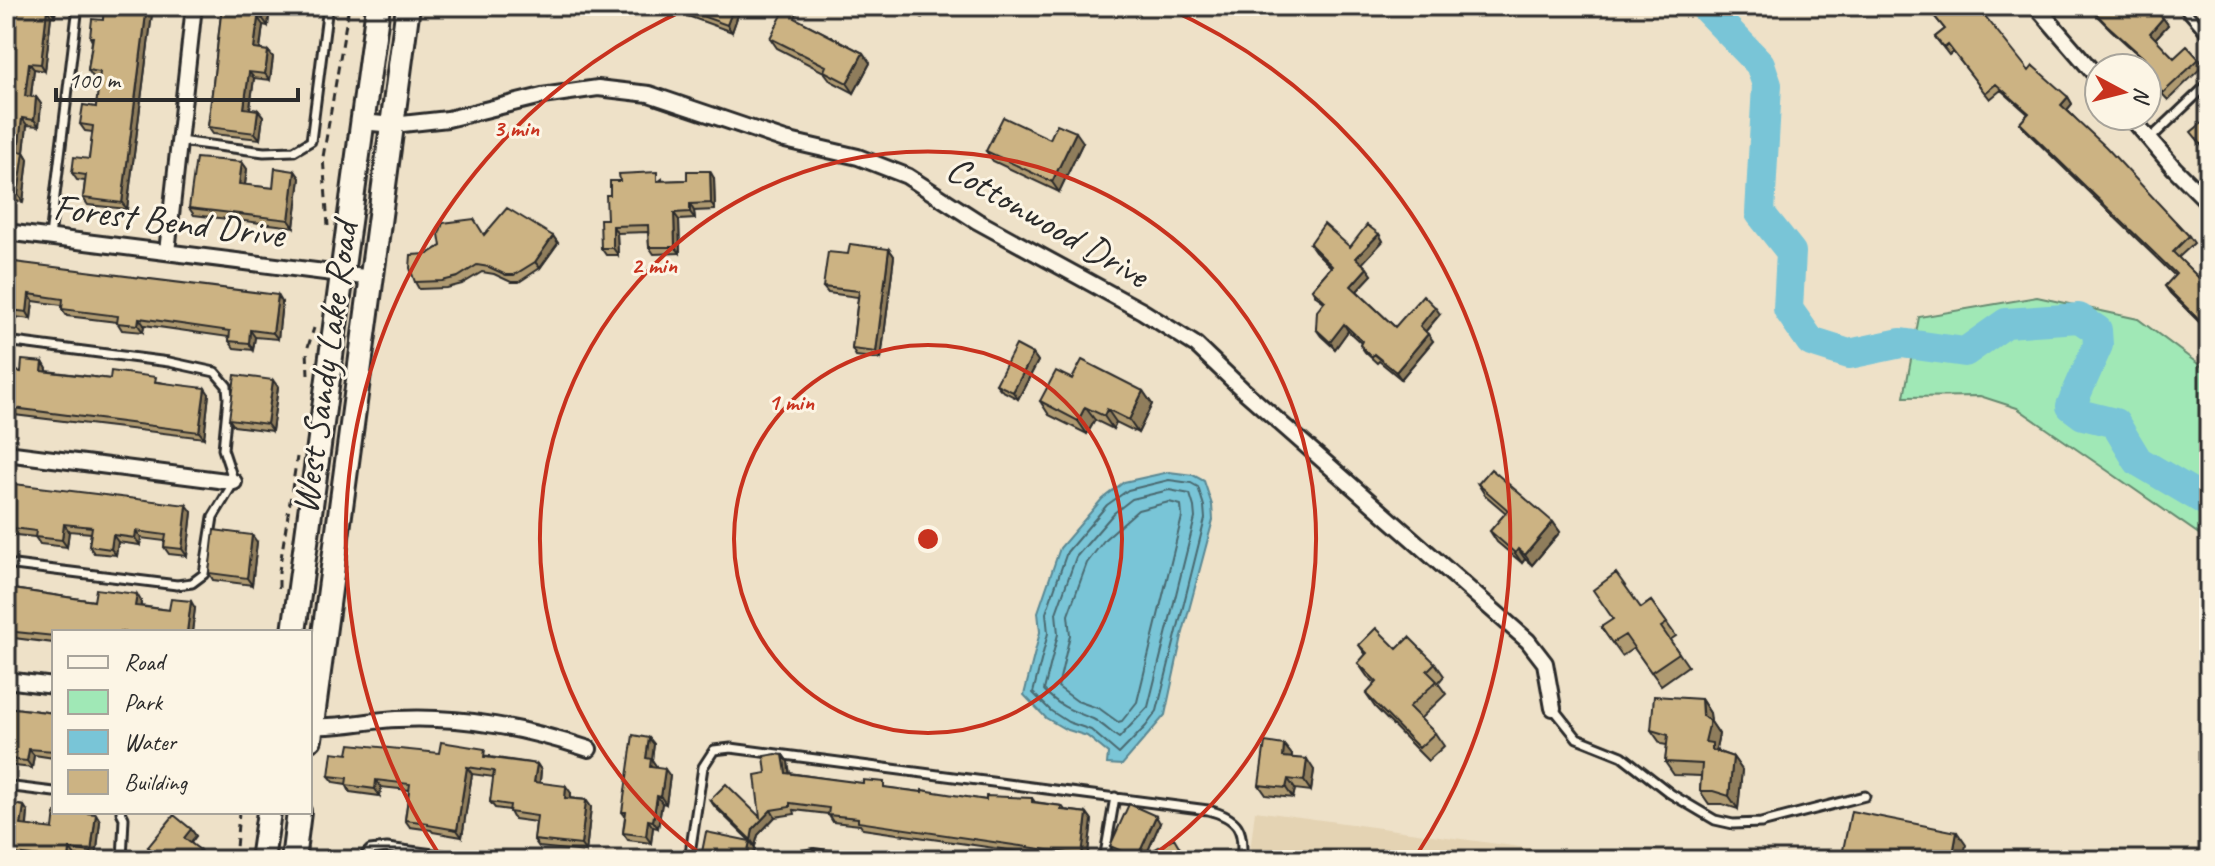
<svg xmlns="http://www.w3.org/2000/svg" width="2215" height="866" font-family="Caveat,sans-serif">
  <rect width="100%" height="100%" fill="#eee1c8"/>
  <filter id="ink" filterUnits="userSpaceOnUse"><feTurbulence type="fractalNoise" baseFrequency=".0125" numOctaves="2"/><feDisplacementMap in="SourceGraphic" scale="16" xChannelSelector="R" yChannelSelector="G"/><feConvolveMatrix kernelMatrix="1 2 1 2 8 2 1 2 1" color-interpolation-filters="sRGB"/></filter>
  <g filter="url(#ink)">
    <!-- built -->
    <path fill="#e4d3b3" d="M1255,811L1616,860H1249Z"/>
    <!-- green -->
    <path fill="#a0e8b6" stroke="#668a70" stroke-width="2" d="M2037,297L2138,319L2209,372V541L2017,408L1980,396L1904,397L1919,317Z"/>
    <!-- water -->
    <path fill="#79c5d7" stroke="#5a8792" stroke-width="2" d="M1169,472L1193,475L1204,481L1212,505L1213,520L1182,636L1165,715L1122,765L1107,764L1108,753L1087,736L1065,729L1046,718L1024,695L1040,632L1038,612L1060,548L1102,499L1124,482Z"/>
    <g fill="none" stroke-linecap="round" stroke-linejoin="round">
      <!-- shore -->
      <path stroke="#4a6970" stroke-width="2" d="M1169,480L1191,483L1198,487L1204,506L1205,519L1157,711L1146,726L1119,754L1091,730L1068,722L1051,711L1033,693L1048,633L1046,613L1067,552L1107,505L1128,490Z
        M1169,490L1190,494L1194,507L1195,518L1148,707L1119,738C1111,733 1103,724 1093,719C1073,711 1059,707 1044,690L1058,634L1056,613L1076,557L1114,513L1132,499Z
        M1169,502L1181,505L1182,517L1137,702L1122,721L1118,722L1100,709L1077,701L1058,687L1070,635L1068,615L1087,563L1105,539L1138,510Z"/>
      <!-- river -->
      <path stroke="#79c5d7" stroke-width="30" d="M1704,6L1760,64L1767,85L1760,213L1791,252L1788,309L1811,342L1849,354L1901,343L1965,352L2006,323L2079,318L2097,330L2098,345L2071,406L2083,415L2115,423L2138,461L2209,503"/>
      <defs>
        <path id="lane" d="M2182,6L2209,37
          M2150,139L2209,83
          M179,141L264,152L294,151L311,141L328,6
          M50,237L78,6
          M6,341L169,362L215,372L227,386L228,398L223,449L234,482L213,517L204,574L192,583L177,585L6,564
          M1553,708L1577,738L1622,756L1671,794L1715,820L1733,824L1761,823L1865,796
          M6,786L54,792
          M121,812L124,818L122,860
          M361,860L370,850L387,848L480,860
          M689,860L703,767L714,750L731,748L1208,810C1238,818 1245,829 1241,860
          M1104,860L1115,797"/>
        <path id="street" d="M2036,6L2099,79
          M2130,116L2174,168L2209,203
          M362,122L393,125L448,119L542,96L598,88L649,94L785,140L858,157L907,176L977,221L1142,311L1196,345L1243,390L1528,641L1545,663L1553,708
          M6,232L372,278
          M167,252L194,6
          M6,453L234,482
          M6,680L54,686
          M312,726C340,728 369,720 397,719C465,716 525,728 589,749
          M800,860L813,857L835,860"/>
        <path id="secondary" d="M294,632L378,6
          M310,739L408,6
          M262,860L269,812
          M293,860L299,812"/>
      </defs>
      <!-- lane casing -->
      <use href="#lane" stroke="#2b2b2b" stroke-width="13"/>
      <!-- street casing -->
      <use href="#street" stroke="#2b2b2b" stroke-width="20"/>
      <!-- secondary casing -->
      <use href="#secondary" stroke="#2b2b2b" stroke-width="28"/>
      <!-- path -->
      <path stroke="#2b2b2b" stroke-width="3" stroke-dasharray="8 6" stroke-linecap="butt" d="M328,226L323,157L349,6
        M308,375L307,350L314,328
        M279,588V571L297,457
        M235,860L239,812"/>
      <!-- lane -->
      <use href="#lane" stroke="#fcf5e5" stroke-width="7"/>
      <!-- street -->
      <use href="#street" stroke="#fcf5e5" stroke-width="14"/>
      <!-- secondary -->
      <use href="#secondary" stroke="#fcf5e5" stroke-width="22"/>
    </g>
    <!-- wall -->
    <path fill="#af9a71" stroke="#2b2b2b" stroke-width="2" d="M6,6H56L55,16H51L45,71L34,69L31,97H36L41,104L39,126L27,125L24,152L28,159L23,202L6,200Z
      M104,6H153L127,209L88,205L83,198L85,181L77,180L72,173L89,159L93,132L85,131L80,124L96,107L100,78L93,77L88,70L92,41L90,37L103,20Z
      M222,6H270L268,26L263,25L260,50L268,51L273,57L270,80L254,78L250,109L258,110L263,116L260,139L213,134L208,127Z
      M526,6H549L545,15Z
      M660,6H741L732,32Z
      M900,6H928L922,17Z
      M1926,6L2029,71L2068,97L2072,104L2067,110L2189,236L2194,243L2178,258L2200,279L2209,274V335L2203,327V326L2170,293L2165,286L2175,276L2025,130L2020,123L2028,114L2001,90L1990,99L1953,52L1949,55L1935,37L1945,29Z
      M2087,6H2149L2163,18L2168,25L2155,39L2174,58L2199,59L2204,65L2168,100L2147,78V68L2144,60L2111,30Z
      M804,23L863,53L870,63L854,93L831,81L824,72L777,48L770,38Z
      M1050,139L1083,142L1059,192L993,161L986,151Z
      M242,162L247,169L245,185L273,188L295,171L300,178L294,227L194,215L189,208Z
      M714,178L715,210L694,211L695,219L679,220L680,253L654,254L649,247L648,232L617,233L618,255H606L601,248L607,219L662,179V181L687,180Z
      M484,234L553,236L558,243L540,268L519,282H511L494,274L482,272L462,284L447,288L419,289L415,282L428,254L441,246Z
      M1379,234L1383,241L1362,263L1372,275L1357,291L1395,327L1440,314L1425,332L1433,341L1401,379L1379,361L1377,363L1365,352L1360,345L1361,343L1348,331L1335,349L1321,336L1316,329L1324,302L1316,296L1312,289L1331,267L1315,251L1310,244L1350,247Z
      M889,249L894,256L881,359L856,356L852,349L858,297L828,293L823,287Z
      M6,261L282,302L278,339L255,337L253,350L234,348L229,341V337L144,325L143,332L122,330L117,322L67,316L62,309V305L33,301L31,319L14,317L10,310H6Z
      M1033,354L1038,361L1018,399L1001,390L996,384Z
      M43,362L47,369V371L110,379L160,382L209,394L204,438L6,414V370L21,372Z
      M1072,379L1143,391L1152,404L1138,433L1116,422L1113,429L1095,420L1087,434L1049,415L1040,401Z
      M278,387L272,431L234,426L229,419Z
      M6,483L192,512L187,556L169,554L164,547L165,541L141,538L140,545L118,542L116,555L94,553L89,546L91,533L69,531L67,547L40,544L35,537L6,534Z
      M1478,484L1553,522L1560,532L1532,565L1525,559L1522,563L1497,542L1490,531L1506,513L1485,495Z
      M257,542L252,585L213,580L209,573Z
      M6,588L94,601H141V606L169,610L195,608L192,632H54V643L6,637Z
      M1651,601L1676,636L1670,640L1688,666L1661,685L1634,648L1622,656L1601,627L1641,608Z
      M1359,645L1397,649L1435,663L1444,676L1438,683L1446,694L1420,719L1435,733L1444,746L1428,761L1375,707L1366,694L1376,684L1367,676L1358,663L1366,655Z
      M1701,699L1710,713L1711,722L1719,734L1716,748L1719,752L1733,757L1742,770L1738,809L1722,804H1709L1700,791L1701,776L1674,775L1665,762L1667,745L1661,744L1651,730Z
      M6,707L54,713V758L34,755L32,768L6,765Z
      M649,738L654,744L652,760L656,766V768L670,776L666,804L662,803L658,828L653,827L651,843L628,840L623,833L625,816L622,812Z
      M1284,745L1292,755L1291,758L1314,770L1311,791L1295,789L1293,798L1266,795L1259,785Z
      M439,753L490,756V757L537,764L541,770L540,783L571,793V798L586,800L591,807L586,852L539,847L534,840L536,822L514,819L509,810L495,808L490,802L494,777L472,774L462,837L433,832L431,830L410,827L405,820L409,790L381,787L380,796L350,792L346,784L334,782L329,776Z
      M783,755L788,762L790,773L888,788L986,800L1032,798L1035,802L1062,806L1065,810L1087,813L1092,820L1087,860H1077L863,829L860,825L833,822L828,814L794,810L795,814L775,817L758,835L755,846L751,842L755,848L753,860H704L701,857L750,841L715,807L710,800L760,817L766,773Z
      M6,803L24,806L28,812L27,826L53,829L96,814L100,821L96,859L75,856V860L6,859Z
      M1160,823L1144,860H1130L1115,853L1110,846Z
      M191,829L196,836L191,843L205,857L203,860H161L153,854L148,847Z"/>
    <!-- shaded-wall -->
    <path fill="#8f7d5c" stroke="#2b2b2b" stroke-width="2" d="M51,6H56L55,16L50,9Z
      M147,6H153L127,209L122,203Z
      M264,6H270L268,26L263,19Z
      M541,6H549L545,15L540,8Z
      M734,6H741L732,32L727,25Z
      M916,6H928L922,17L915,7Z
      M47,9L51,16L45,71L41,64Z
      M258,18L263,25L259,56L254,49Z
      M2163,18L2168,25L2154,40L2150,33Z
      M268,51L273,57L270,80L265,74Z
      M863,53L870,63L854,93L847,83Z
      M29,63L34,69L30,103L25,96Z
      M249,72L254,78L249,115L244,108Z
      M36,97L41,104L39,126L34,120Z
      M2068,97L2072,104L2066,111L2061,105Z
      M258,110L263,116L260,139L255,133Z
      M22,118L27,125L24,152L28,159L23,202L18,195V151Z
      M1076,132L1083,142L1059,192L1052,182Z
      M242,162L247,169L244,191L239,184Z
      M295,171L300,178L294,227L289,220Z
      M710,171L714,178L715,210L711,203Z
      M690,204L694,211L695,219L690,212Z
      M674,213L679,220L680,253L675,247Z
      M613,226L617,233L618,255L613,248Z
      M1379,234L1383,241L1361,265L1356,258Z
      M553,236L558,243L540,268L535,262Z
      M889,249L894,256L881,359L876,352Z
      M1367,268L1372,275L1355,293L1351,286Z
      M29,294L33,301L31,319L27,312Z
      M278,295L282,302L278,339L273,333Z
      M1435,307L1440,314L1424,333L1420,326Z
      M139,318L144,325L143,332L138,325Z
      M1344,324L1348,331L1335,349L1330,342Z
      M250,330L255,337L253,350L249,343Z
      M1428,334L1433,341L1401,379L1396,372Z
      M1033,354L1038,361L1018,399L1013,392Z
      M43,362L47,369L46,377L42,371Z
      M273,380L278,387L272,431L267,424Z
      M205,388L209,394L204,438L199,432Z
      M1143,391L1152,404L1138,433L1129,420Z
      M1085,407L1095,420L1087,434L1078,421Z
      M1107,409L1116,422L1113,429L1104,416Z
      M187,505L192,512L187,556L182,549Z
      M1553,522L1560,532L1532,565L1525,555Z
      M64,524L69,531L67,547L62,540Z
      M136,531L141,538L140,545L135,538Z
      M113,535L118,542L116,555L111,549Z
      M252,535L257,542L252,585L247,578Z
      M1518,549L1525,559L1522,563L1515,553Z
      M137,594L141,601L140,613L135,606Z
      M191,601L195,608L192,632H187Z
      M1701,699L1710,713L1711,722L1719,734L1716,748L1721,756V763L1705,742Z
      M649,738L654,744L652,760L656,766L655,774L646,758Z
      M1284,745L1292,755L1290,767L1283,757Z
      M29,749L34,755L32,768L27,761Z
      M783,755L788,762L790,780L786,773Z
      M1733,757L1742,770L1738,809L1729,796Z
      M1307,759L1314,770L1311,791L1304,781Z
      M537,764L541,770L539,789L534,782Z
      M467,767L472,774L462,837L457,830Z
      M665,769L670,776L666,804L661,797Z
      M1288,779L1295,789L1293,798L1286,788Z
      M376,780L381,787L380,796L375,789Z
      M566,786L571,793L570,805L565,798Z
      M657,796L662,803L658,828L653,821Z
      M586,800L591,807L586,852L581,845Z
      M24,806L28,812L26,832L21,825Z
      M771,810L775,817L758,835L755,846L751,840L753,829Z
      M1087,813L1092,820L1087,860H1086L1082,855Z
      M96,814L100,821L96,859L91,852Z
      M1156,816L1160,823L1144,860H1138L1137,858Z
      M648,820L653,827L651,843L646,836Z
      M191,829L196,836L189,844L184,838Z
      M1957,832L1966,845L1963,860H1952Z
      M750,841L755,848L753,860H746Z
      M70,849L75,856V860H69Z
      M200,850L205,857L203,860H193Z"/>
    <!-- building -->
    <path fill="#ccb383" stroke="#2b2b2b" stroke-width="2" d="M6,6H51L50,9H47L41,64L29,63L25,96L36,97L34,120L22,118L18,151L24,152L18,195L6,193Z
      M104,6H147L122,203L83,198L86,175L72,173L74,157L89,159L93,126L80,124L83,105L96,107L100,72L88,70L93,37H90L92,19L103,20Z
      M222,6H264L263,19L258,18L254,49L268,51L265,74L249,72L244,108L258,110L255,133L208,127Z
      M674,6H734L727,25Z
      M1926,6H1977L2029,71L2033,66L2068,97L2061,105L2106,147L2189,236L2173,252L2200,279L2207,272L2209,274V293L2204,298L2209,302V332L2203,327L2204,325L2165,286L2176,274L2020,123L2029,113L1996,84L1985,93L1948,45L1944,48L1935,37L1945,29Z
      M2089,6H2149L2163,18L2150,33L2174,58L2187,46L2199,59L2163,93L2147,77V68H2139L2137,66L2145,59L2106,24Z
      M786,7L797,13L795,18L863,53L847,83L824,71L826,66L770,38Z
      M2209,108V154L2191,132L2208,118L2204,113Z
      M1003,117L1050,139L1057,124L1076,132L1052,182L986,151Z
      M196,158L242,162L239,184L273,188L275,168L295,171L289,220L189,208Z
      M687,171H710L711,203L690,204V212L674,213L675,247H649L648,225L613,226V248H601L600,219H607L606,195H610V181H620L619,174L657,172V181L687,180Z
      M507,208L553,236L535,262L514,275H506L489,267L477,265L458,277L442,281L415,282L410,268L411,255L428,254L441,246L439,234L443,223L474,219L484,235Z
      M1324,224L1350,247L1367,225L1379,234L1356,258L1367,268L1351,286L1395,327L1423,295L1435,307L1420,326L1428,334L1396,372L1374,354L1372,357L1360,345L1362,341L1344,324L1330,342L1316,329L1317,311L1325,301L1312,289L1332,266L1310,244Z
      M850,244L889,249L876,352L852,349L859,291L823,287L828,252L848,254Z
      M6,261L278,295L273,333L250,330L249,343L229,341L230,331L139,318L138,325L117,323L118,316L62,309L63,299L29,294L27,312L9,310L10,304H6Z
      M1016,345L1033,354L1013,392L996,384Z
      M22,360L43,362L42,371L110,379L111,371L156,377L155,382L205,388L199,432L6,407V370L21,372Z
      M1082,360L1143,391L1129,420L1107,409L1104,416L1085,407L1078,421L1040,401L1056,371L1072,379Z
      M235,375L273,380L267,424L229,419Z
      M1491,469L1553,522L1525,555L1518,549L1515,553L1490,531L1508,510L1478,484Z
      M6,483L187,505L182,549L164,547L166,535L136,531L135,538L113,535L111,549L89,546L92,527L64,524L62,540L35,537L36,531L6,527Z
      M214,530L252,535L247,578L209,573Z
      M1616,573L1641,608L1651,601L1667,623L1661,627L1679,653L1651,672L1625,635L1612,643L1601,627L1613,619L1593,590Z
      M6,588L94,601L96,589L137,594L135,606L169,610L171,599L191,601L187,632H54V636L6,631Z
      M1376,628L1397,649L1409,637L1435,663L1427,671L1437,681L1409,707L1435,733L1419,748L1366,694L1377,682L1358,663L1367,653L1359,645Z
      M1654,696L1701,699L1702,715L1710,721L1705,742L1712,743V750L1733,757L1729,796L1713,791H1700L1702,764L1665,762L1668,735L1651,730Z
      M6,707L54,713V751L29,749L27,761L6,759Z
      M633,735L649,738L646,758L651,759L650,767L665,769L661,797L657,796L653,821L648,820L646,836L623,833L626,812H622Z
      M441,742L485,749L484,757L537,764L534,782L566,786L565,798L586,800L581,845L534,840L537,816L509,812L510,805L490,802L494,771L467,767L457,830L428,825V823L405,820L410,784L376,780L375,789L346,785L347,778L329,776L332,752L348,754L350,744L439,753Z
      M1265,742L1284,745L1283,757L1307,759L1304,781L1288,779L1286,788L1259,785Z
      M776,754L783,755L786,773L863,783V780L884,782V787L922,792V790L986,800V796L1032,798V802L1062,806L1061,810L1087,813L1082,855L858,822V818L828,815L829,808L790,803V807L771,810L753,829L751,840L710,800L726,784L760,817L755,775L766,773L764,756Z
      M6,803L24,806L21,825L53,829L55,812H76L96,814L91,852L70,849L69,860L6,853Z
      M1129,804L1156,816L1137,858L1110,846Z
      M1851,811L1957,832L1952,860H1841Z
      M174,815L191,829L184,838L200,850L193,860H164L148,847Z
      M706,832L750,841L746,860H714L701,857Z
      M1174,838L1187,860H1155L1150,852Z"/>
  </g>
  <!-- distance rings -->
  <g fill="none" stroke="#c8321e" stroke-width="4">
    <circle cx="928" cy="539" r="194"/>
    <path d="M708 859A388 388 0 1 1 1148 859"/>
    <path d="M440 856A582 582 0 0 1 691 7M1165 7A582 582 0 0 1 1416 856"/>
  </g>
  <g text-anchor="middle" stroke-width="6" stroke-linejoin="round" paint-order="stroke">
    <!-- street labels -->
    <g font-size="38" fill="#2b2b2b" stroke="#fcf5e5">
      <text transform="translate(169 220) rotate(7)" y="13">Forest Bend Drive</text>
      <text transform="translate(1048 221) rotate(30)" y="13">Cottonwood Drive</text>
      <text transform="translate(324 368) rotate(-82)" y="13">West Sandy Lake Road</text>
    </g>
  </g>
  <circle cx="928" cy="539" r="12" fill="#c8321e" stroke="#fcf5e5" stroke-width="4"/>
  <g font-size="24" text-anchor="middle" font-weight="bold" fill="#c8321e" stroke="#fcf5e5" stroke-width="6" stroke-linejoin="round" paint-order="stroke">
    <text x="516" y="136">3 min</text>
    <text x="654" y="273">2 min</text>
    <text x="791" y="410">1 min</text>
  </g>
  <!-- margin -->
  <rect width="2215" height="866" fill="none" stroke="#fcf5e5" stroke-width="32"/>
  <rect x="16" y="16" width="2183" height="834" fill="none" stroke="#2b2b2b" stroke-width="3" filter="url(#ink)"/>
  <!-- legend -->
  <rect x="52" y="630" width="260" height="184" fill="#fcf5e5" stroke="#a8a49b" stroke-width="2"/>
  <rect x="68" y="656" width="40" height="12" fill="#fcf5e5" stroke="#a8a49b" stroke-width="2"/>
  <text x="124" y="670" font-size="24" fill="#2b2b2b">Road</text>
  <rect x="68" y="690" width="40" height="24" fill="#a0e8b6" stroke="#a8a49b" stroke-width="2"/>
  <text x="124" y="710" font-size="24" fill="#2b2b2b">Park</text>
  <rect x="68" y="730" width="40" height="24" fill="#79c5d7" stroke="#a8a49b" stroke-width="2"/>
  <text x="124" y="750" font-size="24" fill="#2b2b2b">Water</text>
  <rect x="68" y="770" width="40" height="24" fill="#ccb383" stroke="#a8a49b" stroke-width="2"/>
  <text x="124" y="790" font-size="24" fill="#2b2b2b">Building</text>
  <!-- north arrow -->
  <g transform="translate(2123 92) rotate(97)"><circle r="38" fill="#fcf5e5" stroke="#a8a49b" stroke-width="2"/>
  <path d="M0-6L14 30L0 20L-14 30Z" fill="#c8321e"/>
  <text y="-12" font-size="22" font-weight="bold" text-anchor="middle" fill="#2b2b2b">N</text>
  </g>
  <!-- scale -->
  <path d="M56 88v12h242v-12" fill="none" stroke="#2b2b2b" stroke-width="4"/>
  <text x="68" y="88" font-size="24" fill="#2b2b2b" stroke="#fcf5e5" stroke-width="6" paint-order="stroke">100 m</text>
</svg>
